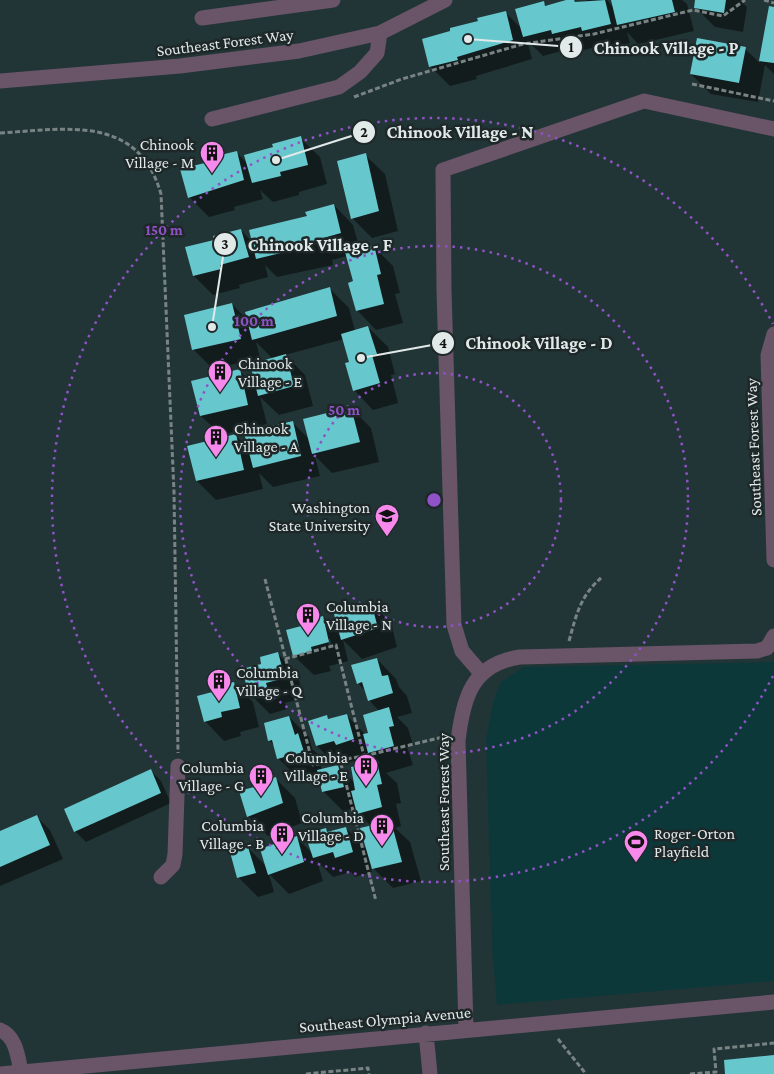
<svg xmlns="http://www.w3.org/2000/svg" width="774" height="1074" font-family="'Crimson Pro',serif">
  <rect width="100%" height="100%" fill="#1e2829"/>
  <!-- built -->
  <path fill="#223536" d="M0,0H774V1074H0Z"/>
  <!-- green -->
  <path fill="#0c383a" d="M774,662V981L497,1005L492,947L486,739L494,700L500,683L523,667Z"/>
  <!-- shadow -->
  <path fill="#0007" fill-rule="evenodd" d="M571,0L577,3L589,0H607L614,8L612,0H682L687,4L694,31L638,44L627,32L630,43L603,50L599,46L573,53L569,49L543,56L527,40L532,59L476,76L477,79L450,86L430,66L480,22L505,12L521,28L543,3L547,6Z
    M696,0H740L747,7L743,32L715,27L695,7Z
    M770,8L774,9V74L765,65L758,102L711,94L691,74L745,49L760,63Z
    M300,138L320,157L327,184L299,192V195L273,202L260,190L263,199L234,207L235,210L209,217L189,197L210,163L236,152L249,165L275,148Z
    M365,155L385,174L398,231L372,238L352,218Z
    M334,205L353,225L360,250L373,246L393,266L400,293L395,294L403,323L376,330L357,310L354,282L347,256L332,260L333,265L277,277L265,265L268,277L239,285L240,288L213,295L194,276L215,241L241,230L253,243Z
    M329,288L349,308L355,331L368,327L388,347L395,374L391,375L398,403L373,410L354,390L351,363L344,339L285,355L305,375L313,406L279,415L260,397L267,424L221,435L201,416L193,382L239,370L257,389L273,359L256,342L260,358L213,369L194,350L185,316L232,304L248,321Z
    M351,408L371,428L379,462L332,473L315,456L320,476L273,487L259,473L263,489L216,500L197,481L235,435L249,449L292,422L309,439Z
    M371,603L391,623L397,647L362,659L343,640L348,661L329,666L331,671L314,675L294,656L307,626L323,617L341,636ZM327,639H330L332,648H330Z
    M278,654L297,673L304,698L285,703L287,709L270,714L250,694L263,665Z
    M377,659L396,679L399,687L407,696L412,713L397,717L408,728L413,745L407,747L413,765L386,773L397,783L401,803L396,804L401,826L395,828L410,842L421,881L393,888L370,865L372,872L355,877L351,872L333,877L317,861L323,881L289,894L269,874L274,892L258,897L238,877L248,848L267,867L296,837L312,853L326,830L329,833L346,828L366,849L372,827L358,813L357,808L343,811L323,791L319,772L298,778L279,759L275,747L270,741L265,724L289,717L309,737L312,749L318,754L322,770L338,767L317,746L310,722L327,717L330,720L346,715L366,735L370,734L379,711L369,700L366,692L358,683ZM372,754L380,763L352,768L356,784L337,765L353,761L356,764L373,759ZM366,849L370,853L372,863L370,864Z
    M233,683L253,702L259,727L240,732L241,736L224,741L205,721L217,692Z
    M151,771L161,781L171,803L86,842L75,831Z
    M276,779L295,798L302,823L268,836L248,816L259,787Z
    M36,816L50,830L63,859L0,886V832Z"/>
  <!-- building -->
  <path fill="#66c7cd" d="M566,0H574L575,2L605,0L611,24L582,31L581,27L552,34L551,30L523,37L515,9L544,1L545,6Z
    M611,0H672L675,12L617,25Z
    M695,0H726L724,13L694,8Z
    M769,6L774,7V63L759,61Z
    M506,11L513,40L457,57L458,60L429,67L422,39L450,31V28L478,21L477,18Z
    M697,38L746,47L739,83L690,74Z
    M301,136L308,165L280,172L281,176L252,183L244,155L273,147L272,144Z
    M237,151L244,180L188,198L180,169L209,162L208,158Z
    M366,153L379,211L351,219L337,161Z
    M334,204L341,233L313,241L314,245L256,259L249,230L307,216L305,212Z
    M241,229L249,257L220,265L221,269L193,276L185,247L214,240L213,236Z
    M374,245L381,274L377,275L384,304L356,311L348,283L353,281L345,252Z
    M330,287L337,316L252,340L245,312Z
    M232,303L241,339L192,350L184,315Z
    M368,326L377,354L372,355L380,383L353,391L345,363L349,362L341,334Z
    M286,354L294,386L258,396L250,364Z
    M240,369L248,405L200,416L191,381Z
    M351,407L360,442L312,454L303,419Z
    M293,421L301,456L253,468L244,433Z
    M236,434L244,470L196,481L187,446Z
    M371,602L378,628L341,640L334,614Z
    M323,616L329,642L311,647L312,651L293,656L286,630L305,625L304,621Z
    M278,652L285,678L266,683L268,690L249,695L242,669L261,664L260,657Z
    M377,658L382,676L388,675L393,693L368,701L362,682L357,684L351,665Z
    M234,682L240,708L221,712L222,717L204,722L197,696L216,691L215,686Z
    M389,707L394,726L389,727L394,746L368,753L363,734L368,733L363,715Z
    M347,714L354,739L336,745L334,741L316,746L308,721L327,715L328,719Z
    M289,716L295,735L298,733L304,752L277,759L272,740L268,741L264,723Z
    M377,762L382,784L377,785L382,807L357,814L351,791L355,790L351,767Z
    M338,765L344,787L322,792L317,770Z
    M151,769L161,793L74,832L64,809Z
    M276,777L283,803L247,817L239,791L258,786L257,783Z
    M37,815L50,845L0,867V831Z
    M391,821L402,862L372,869L360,828Z
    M346,827L353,852L335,858L333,852L313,858L305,834L326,828L327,832Z
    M297,836L304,862L268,875L260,849Z
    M248,847L256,873L237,878L230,852Z
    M774,1055V1074H725L724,1060Z"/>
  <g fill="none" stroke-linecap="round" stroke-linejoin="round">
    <!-- path -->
    <path stroke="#7a8384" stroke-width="3" stroke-dasharray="5 2.5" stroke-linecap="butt" d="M764,0L774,3
      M692,84L774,101
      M354,97L402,79L523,44L594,34L693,10L723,16L745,0
      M0,133C67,129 138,114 161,194L174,492L178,753
      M265,579L313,765L340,760
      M569,641C576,616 580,596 601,578
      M285,659L336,645L364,756L340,760L376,901
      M364,756L443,737
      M558,1039L586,1074
      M306,1074L368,1068L369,1074
      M690,1074L716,1072L714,1049L774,1043"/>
    <!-- minor -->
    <path stroke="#6a5467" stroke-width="15" d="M202,18L333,0
      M0,81L180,66L299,51L380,33L445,0
      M212,119L339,87L360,72L377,53L380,33
      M774,334L768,355L774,560
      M481,673L462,651L454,625L444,290L443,170L644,101L774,129
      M161,877L173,865L175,854L178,766
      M466,1029L458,741C463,698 472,664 520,657L757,651L767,648L774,636
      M0,1030C16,1036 18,1057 21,1072
      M426,1033L430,1074
      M0,1074L774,1002"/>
  </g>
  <!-- distance rings -->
  <g fill="none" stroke="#9052c7" stroke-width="2.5" stroke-dasharray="2.5 5">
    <circle cx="434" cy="500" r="127"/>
    <circle cx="434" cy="500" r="254"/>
    <path d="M773 676A382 382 0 1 1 773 324"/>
  </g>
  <!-- icons -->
  <defs>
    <symbol id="building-pin" viewBox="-11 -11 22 30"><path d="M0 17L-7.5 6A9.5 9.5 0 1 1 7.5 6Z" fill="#f788ec" stroke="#1e2829"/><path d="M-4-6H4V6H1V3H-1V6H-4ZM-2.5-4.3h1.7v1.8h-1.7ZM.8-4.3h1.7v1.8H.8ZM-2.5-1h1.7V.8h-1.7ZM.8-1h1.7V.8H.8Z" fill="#111"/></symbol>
    <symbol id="university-pin" viewBox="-11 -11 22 30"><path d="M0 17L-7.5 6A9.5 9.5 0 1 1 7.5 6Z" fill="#f788ec" stroke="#1e2829"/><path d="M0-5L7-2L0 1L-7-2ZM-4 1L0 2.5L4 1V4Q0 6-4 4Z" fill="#111"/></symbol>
    <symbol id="stadium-pin" viewBox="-11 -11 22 30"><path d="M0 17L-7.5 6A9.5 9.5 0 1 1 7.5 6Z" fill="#f788ec" stroke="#1e2829"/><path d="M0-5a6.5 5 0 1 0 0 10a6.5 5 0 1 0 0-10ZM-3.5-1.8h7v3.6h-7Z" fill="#111"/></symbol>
  </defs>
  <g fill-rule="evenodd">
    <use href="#building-pin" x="198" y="139" width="28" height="38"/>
    <use href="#building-pin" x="206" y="358" width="28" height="38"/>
    <use href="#building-pin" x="202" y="423" width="28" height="38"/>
    <use href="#university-pin" x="373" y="502" width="28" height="38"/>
    <use href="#building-pin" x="294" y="601" width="28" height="38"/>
    <use href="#building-pin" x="205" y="667" width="28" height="38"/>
    <use href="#building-pin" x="352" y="752" width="28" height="38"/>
    <use href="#building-pin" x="247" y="762" width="28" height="38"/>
    <use href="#building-pin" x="368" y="812" width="28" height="38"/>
    <use href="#building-pin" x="268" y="820" width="28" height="38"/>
    <use href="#stadium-pin" x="622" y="828" width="28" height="38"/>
  </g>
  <g text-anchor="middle" stroke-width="5" stroke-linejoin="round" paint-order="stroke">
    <!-- street labels -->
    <g font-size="16" fill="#e2e9e9" stroke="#1e2829">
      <text transform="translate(225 42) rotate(-7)" y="6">Southeast Forest Way</text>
      <text transform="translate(753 447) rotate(-92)" y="6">Southeast Forest Way</text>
      <text transform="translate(443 802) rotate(-90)" y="6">Southeast Forest Way</text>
      <text transform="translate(385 1019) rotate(-5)" y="6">Southeast Olympia Avenue</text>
    </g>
    <!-- poi labels -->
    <g font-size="16" fill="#e2e9e9" stroke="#1e2829" text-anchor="end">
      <text x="194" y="150">Chinook<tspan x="194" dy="18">Village - M</tspan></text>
      <text x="238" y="369" text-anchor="start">Chinook<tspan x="238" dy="18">Village - E</tspan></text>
      <text x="234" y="434" text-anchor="start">Chinook<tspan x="234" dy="18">Village - A</tspan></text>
      <text x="370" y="513">Washington<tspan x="370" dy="18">State University</tspan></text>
      <text x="326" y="612" text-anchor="start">Columbia<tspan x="326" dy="18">Village - N</tspan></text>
      <text x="236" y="678" text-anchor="start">Columbia<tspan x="236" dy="18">Village - Q</tspan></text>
      <text x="348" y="763">Columbia<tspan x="348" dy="18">Village - E</tspan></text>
      <text x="244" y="773">Columbia<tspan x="244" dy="18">Village - G</tspan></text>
      <text x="364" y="823">Columbia<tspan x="364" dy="18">Village - D</tspan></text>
      <text x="264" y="831">Columbia<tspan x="264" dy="18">Village - B</tspan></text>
      <text x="654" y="839" text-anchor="start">Roger-Orton<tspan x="654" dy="18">Playfield</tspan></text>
    </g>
  </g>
  <circle cx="434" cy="500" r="8" fill="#9052c7" stroke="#1e2829" stroke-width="2.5"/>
  <g font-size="15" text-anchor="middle" font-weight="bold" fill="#9052c7" stroke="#1e2829" stroke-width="5" stroke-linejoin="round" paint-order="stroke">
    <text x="164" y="235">150 m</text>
    <text x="254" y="326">100 m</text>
    <text x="344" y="415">50 m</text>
  </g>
  <!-- callouts -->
  <path fill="none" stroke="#e2e9e9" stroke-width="2" d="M468 39L571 47M276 160L364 132M212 327L225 244M361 358L443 343"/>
  <g fill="#e2e9e9" stroke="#1e2829" stroke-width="2">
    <circle cx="468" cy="39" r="5"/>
    <circle cx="276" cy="160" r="5"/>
    <circle cx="212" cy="327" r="5"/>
    <circle cx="361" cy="358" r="5"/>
    <circle cx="571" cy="47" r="12"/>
    <circle cx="364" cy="132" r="12"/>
    <circle cx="225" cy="244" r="12"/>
    <circle cx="443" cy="343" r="12"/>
  </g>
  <g font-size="15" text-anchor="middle" font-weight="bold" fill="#111">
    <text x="571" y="52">1</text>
    <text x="364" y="137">2</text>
    <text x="225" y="249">3</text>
    <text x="443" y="348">4</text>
  </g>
  <g font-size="18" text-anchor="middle" font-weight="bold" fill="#e2e9e9" stroke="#1e2829" stroke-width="5" stroke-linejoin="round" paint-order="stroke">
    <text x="666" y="54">Chinook Village - P</text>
    <text x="460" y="138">Chinook Village - N</text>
    <text x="320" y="251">Chinook Village - F</text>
    <text x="539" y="349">Chinook Village - D</text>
  </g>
</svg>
